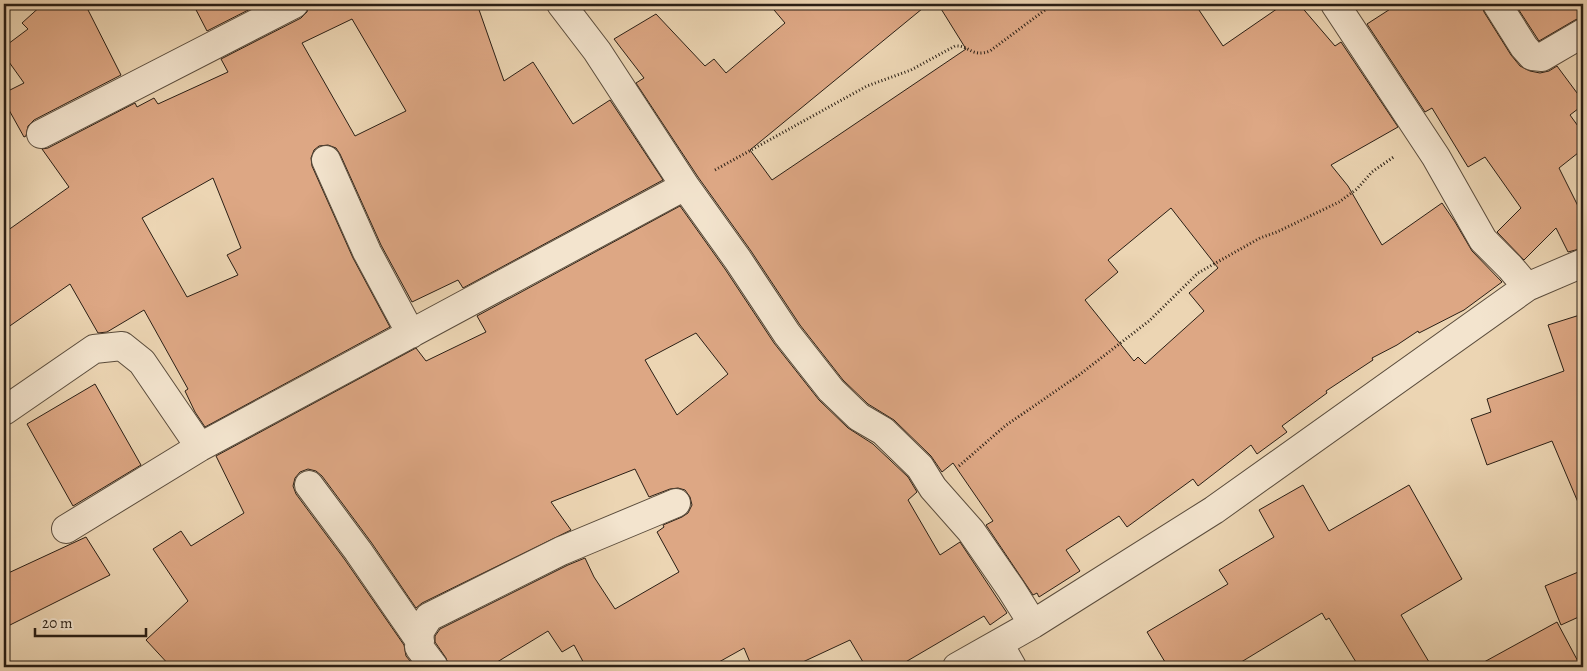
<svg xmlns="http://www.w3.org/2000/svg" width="1587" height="671" font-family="Alegreya,serif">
  <rect width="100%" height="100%" fill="#ecd5b3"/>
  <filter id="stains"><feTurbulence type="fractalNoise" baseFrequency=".004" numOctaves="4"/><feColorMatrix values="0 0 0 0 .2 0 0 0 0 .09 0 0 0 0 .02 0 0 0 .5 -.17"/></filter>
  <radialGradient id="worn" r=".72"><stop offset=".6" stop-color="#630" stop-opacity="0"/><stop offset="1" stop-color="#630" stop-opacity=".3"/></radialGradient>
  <!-- building -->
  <path fill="#dda784" stroke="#2a1f15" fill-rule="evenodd" d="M43,4H85L121,75L34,120L28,126L26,136L24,137L4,101V93L24,83L4,55V47L28,29L22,23Z
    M193,4H260L207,31Z
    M309,4H477L504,81L533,62L573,124L610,100L663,180L463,288L458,280L412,302L381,245L340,154L336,148L328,145L319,146L314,150L311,158L312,166L353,258L390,327L205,427L195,412L185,391L188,389L144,310L107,332L98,333L70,284L4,330V233L69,187L42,149L48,148L135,103L137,107L154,98L158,104L228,72L221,59L301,18L307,12ZM352,19L406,111L355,136L302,43ZM213,178L241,248L227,255L238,275L187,297L142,218Z
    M769,4H928L750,150L772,180L966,49L938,4H1195L1223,46L1284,4H1299L1335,46L1341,42L1398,127L1331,165L1348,186L1382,245L1442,203L1455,222L1472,251L1502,282L1464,310L1419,333L1418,331L1397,345L1372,358L1373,360L1326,391L1327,393L1282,426L1287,432L1257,454L1251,445L1198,486L1193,479L1127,527L1119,516L1066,550L1080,571L1039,597L1037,593L1033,595L986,525L993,521L953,463L942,472L931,456L894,420L868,404L843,380L800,325L751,251L698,177L636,83L644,78L614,39L656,14L705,66L714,59L726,73L785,23ZM1171,208L1218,268L1189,293L1204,311L1145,364L1138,357L1134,361L1085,300L1118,272L1108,260Z
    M1398,4H1482L1484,12L1511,55L1520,66L1530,71L1540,73L1549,71L1557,66L1583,101V105L1570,115L1583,133V149L1559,168L1583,216V248L1568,252L1556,228L1524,260L1497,232L1521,208L1485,157L1468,167L1432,108L1425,112L1367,24Z
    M1515,4H1583V17L1575,20L1539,41Z
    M680,206L725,269L774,343L819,400L848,428L873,444L908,477L917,492L908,500L940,555L960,542L1007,613L990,625L984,616L897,667H866L850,640L792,667H752L744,648L710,667H586L574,645L562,652L548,631L489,667H449L446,658L435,642V636L440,629L568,565L585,558L594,577L615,609L679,572L657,532L664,527L663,525L682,517L688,513L692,505L690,497L685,490L678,488L670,489L649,497L635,469L551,502L571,530L422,603L416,608L371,542L322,476L316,471L308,469L300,472L295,478L293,486L296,494L345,560L404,645L406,656L415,667H171L146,640L188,601L153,549L181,531L191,546L244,513L216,456L416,348L426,361L486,332L477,316ZM696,333L728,374L677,415L645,360Z
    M1583,314V514L1552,441L1487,465L1471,419L1491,412L1487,399L1564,371L1548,325Z
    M95,384L141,465L73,506L27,424Z
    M1303,485L1329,531L1409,485L1462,579L1401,615L1432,667H1359L1329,618L1326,620L1322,613L1233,667H1168L1147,632L1228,584L1219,570L1274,537L1259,510Z
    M86,537L110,575L4,628V575Z
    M1583,570V615L1561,625L1545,586Z
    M1557,622L1581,667H1475Z"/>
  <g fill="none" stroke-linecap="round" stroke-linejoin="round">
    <defs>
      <path id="minor" d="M561,4L597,51L685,186L738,260L787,334L831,390L859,417L883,431L920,467L933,488L971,531L1011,589L1033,624
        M1335,4L1436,157L1483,240L1510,267L1527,287
        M1497,4L1524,47L1532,56L1542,57L1583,33
        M41,134L294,4
        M326,160L367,252L411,334
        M4,411L94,349L122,346L142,362L200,447
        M309,485L358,551L420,641
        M66,529L200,447L685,186
        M999,644L1012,667
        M434,667L419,647L420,631L429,617L561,551L676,503
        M957,667L1033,624L1214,510L1527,287L1583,263"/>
    </defs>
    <!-- minor casing -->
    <use href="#minor" stroke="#5a4c3c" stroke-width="30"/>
    <!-- path -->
    <path stroke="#2a1f15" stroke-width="3" stroke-dasharray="1 2.5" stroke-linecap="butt" d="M715,170L867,86L911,70L955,46C970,45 971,58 990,51L1053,4
      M959,466L1005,426L1079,375L1149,321L1198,273L1260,238L1277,232L1339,202L1357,189L1372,172L1395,156"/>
    <!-- minor -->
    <use href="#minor" stroke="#f3e4ce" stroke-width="28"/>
  </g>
  <!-- margin -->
  <rect width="1587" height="671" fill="none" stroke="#ecd5b3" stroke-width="20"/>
  <rect x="5" y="5" width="1577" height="661" fill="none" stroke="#2a1f15" stroke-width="2.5"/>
  <rect x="10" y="10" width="1567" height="651" fill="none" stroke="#2a1f15"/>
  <!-- scale -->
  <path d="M35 628v8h111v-8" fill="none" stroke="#2a1f15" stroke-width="2.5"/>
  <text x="42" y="628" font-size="15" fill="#2a1f15" stroke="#f3e4ce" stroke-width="4" paint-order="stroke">20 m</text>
  <rect width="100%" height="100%" filter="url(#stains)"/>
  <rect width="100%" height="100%" fill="url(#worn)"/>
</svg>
